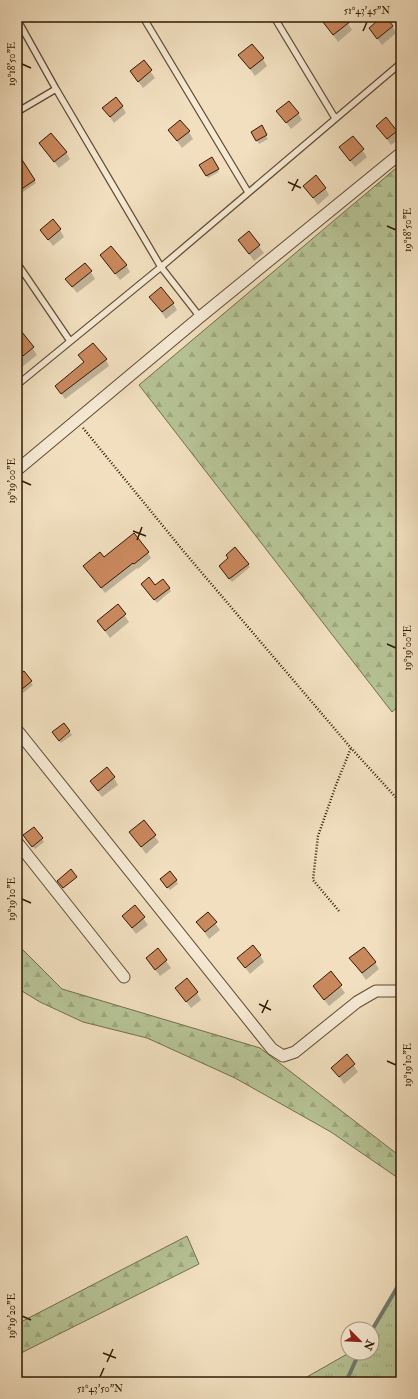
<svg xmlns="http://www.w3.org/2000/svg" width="418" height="1399" font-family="'IM FELL Double Pica',serif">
  <defs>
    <pattern id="grass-tufts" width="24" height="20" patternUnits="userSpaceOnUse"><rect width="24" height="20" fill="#b6c395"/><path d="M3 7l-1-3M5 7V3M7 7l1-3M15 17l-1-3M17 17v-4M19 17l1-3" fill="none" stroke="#9da77f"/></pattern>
    <pattern id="forest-firs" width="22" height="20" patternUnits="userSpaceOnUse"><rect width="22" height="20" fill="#b6c395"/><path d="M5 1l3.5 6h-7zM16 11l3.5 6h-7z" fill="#9da77f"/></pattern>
  </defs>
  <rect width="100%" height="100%" fill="#f1dfbf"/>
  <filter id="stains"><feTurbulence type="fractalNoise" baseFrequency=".005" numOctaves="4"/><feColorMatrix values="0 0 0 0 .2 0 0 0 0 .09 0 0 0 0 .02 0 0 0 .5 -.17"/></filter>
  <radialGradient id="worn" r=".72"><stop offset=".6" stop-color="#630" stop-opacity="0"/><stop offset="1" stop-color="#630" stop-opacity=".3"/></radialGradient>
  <!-- grass -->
  <path fill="url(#grass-tufts)" stroke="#746e4c" d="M401,1288V1382H298L349,1353H372V1330L395,1291Z"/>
  <!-- forest -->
  <path fill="url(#forest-firs)" stroke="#746e4c" d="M401,164V704L392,712L139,385Z
    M17,944L62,989L260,1048L401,1157V1180L331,1132L235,1078L147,1038L83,1022L40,1002L17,988Z
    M187,1236L199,1264L17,1355V1324Z"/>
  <!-- shadow -->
  <path fill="#0003" d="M37,17H44L39,20Z
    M328,17H344L352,30L338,42L323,21Z
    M383,17H385L392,26L396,33L382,45L370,28Z
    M240,55L263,59L267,66L255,76Z
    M144,62L155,78L143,88L131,72Z
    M122,106L126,113L114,123L103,108Z
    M278,111L298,113L302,120L291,129Z
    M377,126L396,131L400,138L391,145Z
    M261,127L268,139L259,144L252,132Z
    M169,130L189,132L193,139L182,148Z
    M353,138L367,157L355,167L340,148Z
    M40,143L66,152L70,159L59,168Z
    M212,159L219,172L208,178L201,165Z
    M22,162L36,183L17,196V165Z
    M304,186L325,188L329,195L318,205Z
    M41,230H60L64,237L53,246Z
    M248,232L264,253L254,261L239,240Z
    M101,255L126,265L130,272L120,280Z
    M91,272L95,279L77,293L66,279Z
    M151,297L173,303L177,310L166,319Z
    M23,334L37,355L17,371V339Z
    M80,355L106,360L109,366L65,399L56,386L85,363Z
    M17,432L22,440L17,443Z
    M148,553L151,558L138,569L137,568L105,593L84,566L104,558Z
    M229,559L248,564L250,567L232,582L222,569Z
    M155,586L169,588L171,591L157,603L144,587Z
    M118,606L129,622L110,638L98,622Z
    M24,673L33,685L23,693L17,685V678Z
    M64,724L72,735L61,743L55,736Z
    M114,778L118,785L102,797L91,782Z
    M144,822L159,842L146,854L131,833Z
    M26,839H42L44,842L35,849Z
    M176,880L178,884L170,890L163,882Z
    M135,907L148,925L136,934L123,916Z
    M208,913L220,930L209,939L197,922Z
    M158,950L171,968L160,976L147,959Z
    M260,955L264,962L250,974L239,959Z
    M351,959L375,962L379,969L366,980Z
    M331,973L345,993L329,1006L314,986Z
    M176,988L197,993L201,1000L191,1008Z
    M401,1038V1051L396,1045Z
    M347,1056L358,1072L344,1084L333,1068Z"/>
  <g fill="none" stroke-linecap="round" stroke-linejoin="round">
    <!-- stream -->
    <path stroke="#717b6f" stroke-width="4" d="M372,1330L401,1281
      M346,1382L359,1353"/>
  </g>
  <!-- building -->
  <path fill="#ca885d" stroke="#311a03" d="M319,17H356L333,35Z
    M382,17H386L393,26L377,39L369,28Z
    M252,44L264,58L250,69L238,55Z
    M144,60L152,70L138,82L130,71Z
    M116,97L123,106L110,117L102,108Z
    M289,101L299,113L286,123L276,111Z
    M386,117L397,131L387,139L376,126Z
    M180,120L190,131L177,141L168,130Z
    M262,125L267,135L256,141L251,132Z
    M51,133L67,152L54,162L39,143Z
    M353,136L364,149L350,161L339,147Z
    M17,152L35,180L17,192Z
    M212,157L219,169L206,176L199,165Z
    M316,175L326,188L313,198L303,186Z
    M53,219L61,229L48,240L40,230Z
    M249,231L260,245L249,254L238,240Z
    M111,246L127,265L115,274L100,255Z
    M85,263L92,271L72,287L65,279Z
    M161,287L174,303L162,312L149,297Z
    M17,326L34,347L23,356L17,348Z
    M93,343L107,359L61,394L55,386L84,362L78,355Z
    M134,533L149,552L134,564L133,563L101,588L83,566L100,552L104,557Z
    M235,547L249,564L229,579L219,566L228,558L226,555Z
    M149,577L155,585L163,579L170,588L154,600L141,584Z
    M118,604L126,614L105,631L97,621Z
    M24,671L32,681L17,693V677Z
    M64,723L70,731L59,741L52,732Z
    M107,767L115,777L98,791L90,781Z
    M144,820L156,835L141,847L129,832Z
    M34,827L43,838L32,847L23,835Z
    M71,869L77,877L63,888L57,881Z
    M170,871L177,880L167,888L160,879Z
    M135,905L145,917L132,928L122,916Z
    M208,912L217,922L205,932L196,922Z
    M253,945L261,955L245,968L237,958Z
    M364,947L376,962L362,973L349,958Z
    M158,948L167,960L155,970L146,958Z
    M331,971L342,985L324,1000L313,986Z
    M187,978L198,992L186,1002L175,988Z
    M347,1054L355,1064L339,1077L331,1068Z"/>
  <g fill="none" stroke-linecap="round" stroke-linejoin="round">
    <defs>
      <path id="lane" d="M143,17L248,192
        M274,17L335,118
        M17,19L56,89L161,267L200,317
        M17,112L56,89
        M17,263L70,341
        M17,385L161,267L401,63"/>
      <path id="street" d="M17,470L200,317L401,153
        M17,730L272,1049L283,1056L295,1052L357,1002L376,991H401
        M17,842L124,977"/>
    </defs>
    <!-- lane casing -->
    <use href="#lane" stroke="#614b32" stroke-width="8"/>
    <!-- street casing -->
    <use href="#street" stroke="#614b32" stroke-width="13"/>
    <!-- path -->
    <path stroke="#311a03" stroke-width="2.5" stroke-dasharray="1 2" stroke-linecap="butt" d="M83,428L185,553L351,748L401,803
      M339,911L313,880L318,836L336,785L351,748"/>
    <!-- lane -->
    <use href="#lane" stroke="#f6ead5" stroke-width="5.5"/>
    <!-- street -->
    <use href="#street" stroke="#f6ead5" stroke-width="11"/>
  </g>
  <!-- ticks -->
  <path fill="none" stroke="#311a03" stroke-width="1.5" d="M363,31L367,22M22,64L31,68M288,182L301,188M292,191L298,179M387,226L396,230M22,481L31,485M133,531L146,536M137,540L142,527M387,644L396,648M22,899L31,903M259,1004L271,1010M262,1013L268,1000M387,1061L396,1065M22,1316L31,1320M103,1353L116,1358M107,1362L113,1349M100,1377L104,1368"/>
  <!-- margin -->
  <rect width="418" height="1399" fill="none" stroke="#f1dfbf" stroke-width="44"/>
  <!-- north arrow -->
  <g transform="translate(360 1341) rotate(114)"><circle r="19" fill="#f6ead5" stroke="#a79781"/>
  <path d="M0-3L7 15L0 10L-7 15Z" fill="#8f2418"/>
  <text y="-6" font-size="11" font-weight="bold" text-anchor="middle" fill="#311a03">N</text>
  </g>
  <rect x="22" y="22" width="374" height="1355" fill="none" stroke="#311a03" stroke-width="1.5"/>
  <g font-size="10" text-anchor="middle" fill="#311a03">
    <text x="367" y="14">51°43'45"N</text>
    <text transform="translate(11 64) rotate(-90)" y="4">19°18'50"E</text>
    <text transform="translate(407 230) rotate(-90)" y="4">19°18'50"E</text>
    <text transform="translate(11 481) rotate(-90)" y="4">19°19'00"E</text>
    <text transform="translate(407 648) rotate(-90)" y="4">19°19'00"E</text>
    <text transform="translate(11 899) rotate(-90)" y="4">19°19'10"E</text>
    <text transform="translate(407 1065) rotate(-90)" y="4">19°19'10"E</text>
    <text transform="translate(11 1316) rotate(-90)" y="4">19°19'20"E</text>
    <text x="100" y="1392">51°43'50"N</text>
  </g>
  <rect width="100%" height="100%" filter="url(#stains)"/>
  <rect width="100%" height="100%" fill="url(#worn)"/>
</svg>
